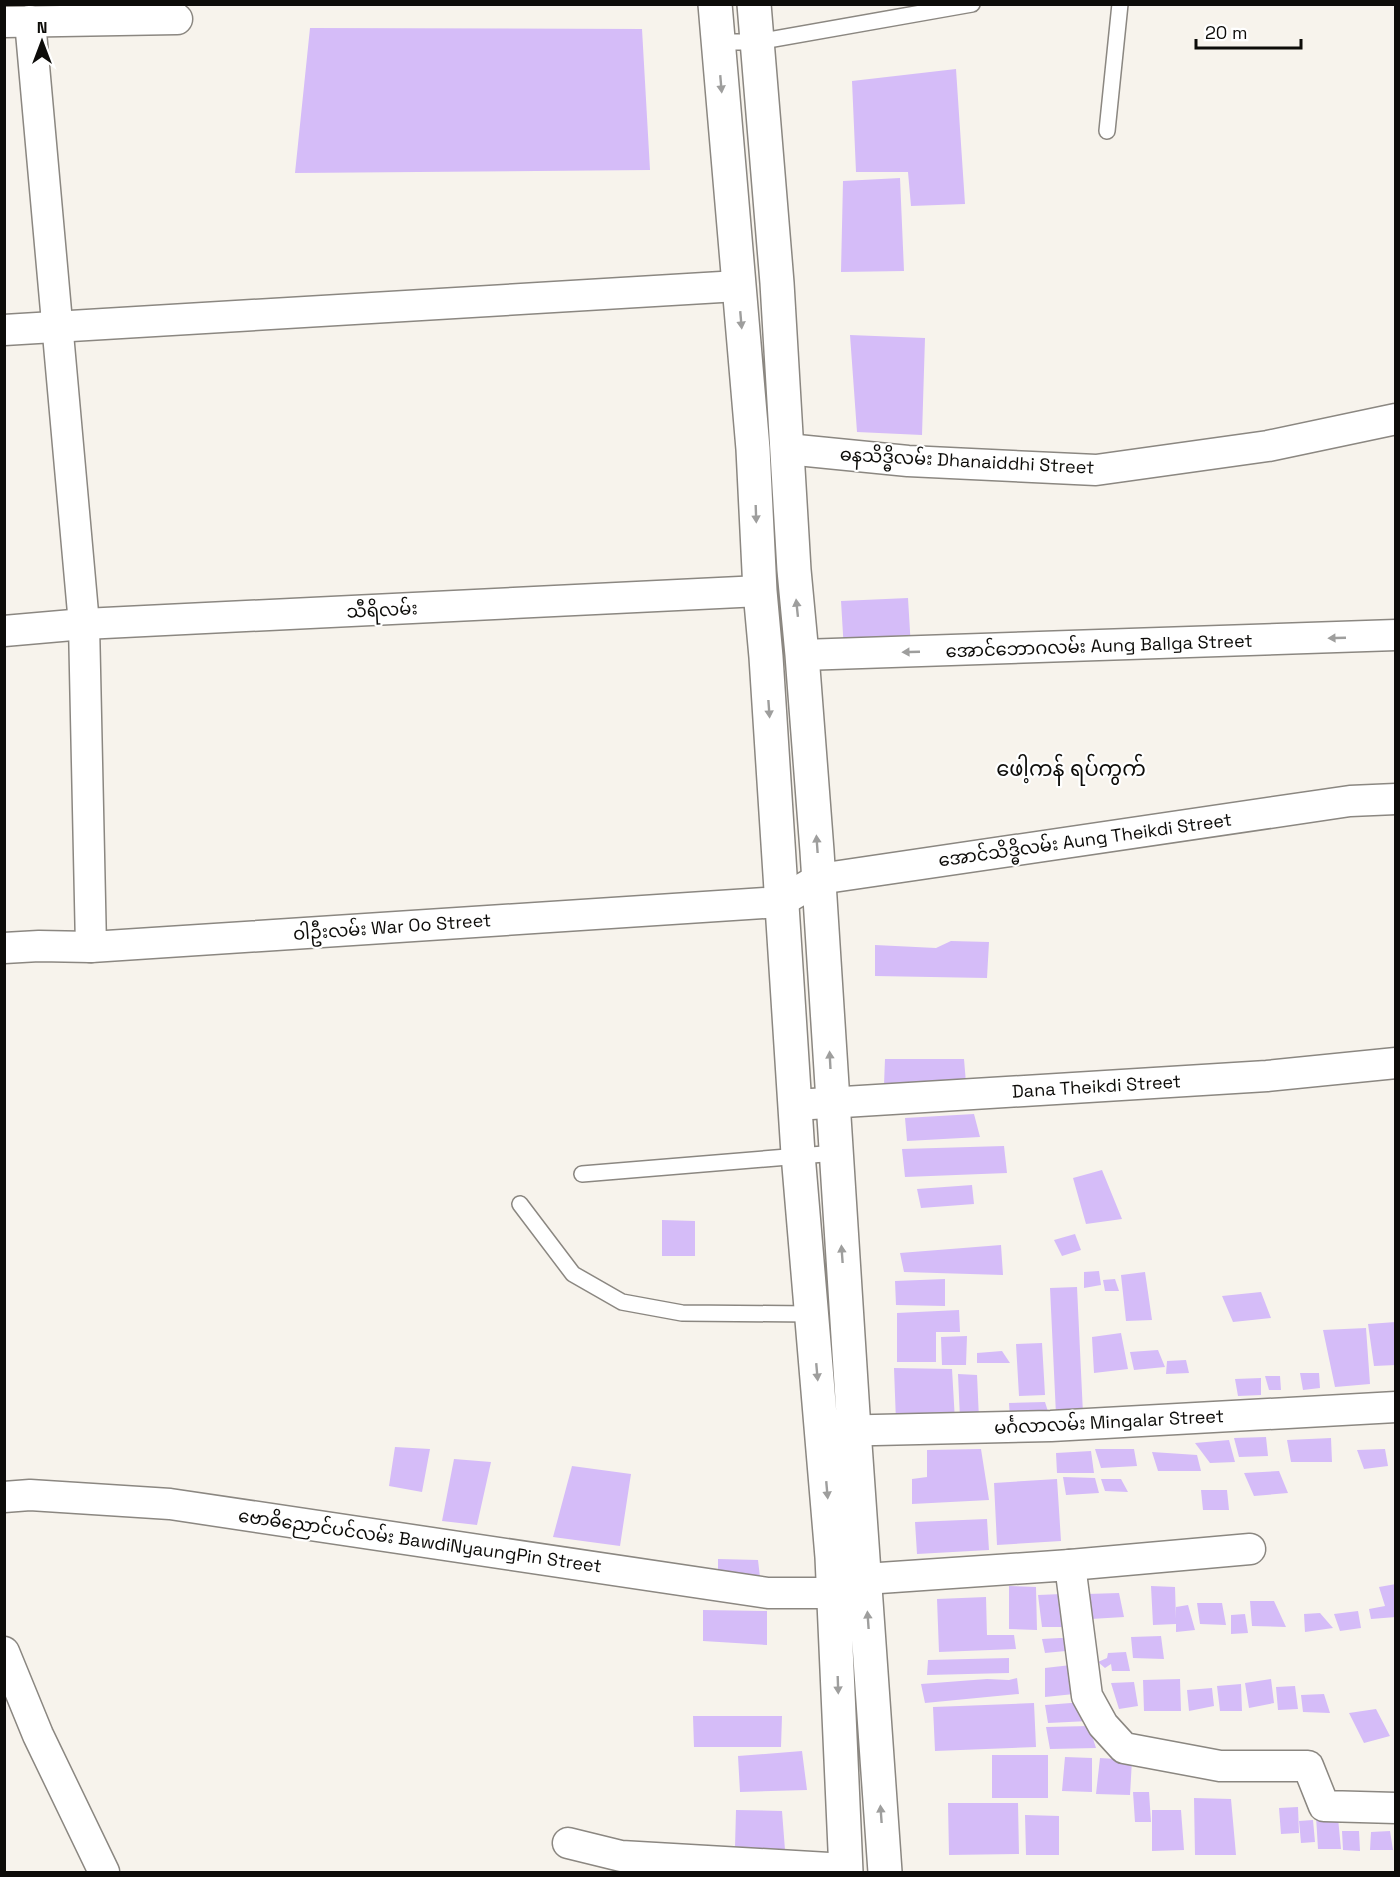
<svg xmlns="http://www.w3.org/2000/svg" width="1400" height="1877" font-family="'Space Grotesk','Noto Sans Myanmar',sans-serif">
  <rect width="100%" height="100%" fill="#f7f3ec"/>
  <!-- building -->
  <path fill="#d5bcf8" d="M310,28L642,29L650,170L295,173Z
    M956,69L965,204L911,206L908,172H856L852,81Z
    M900,178L904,271L841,272L843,181Z
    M850,335L925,338L922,435L857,432Z
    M908,598L911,648L844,651L841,601Z
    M951,941L989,942L987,978L875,976V945L936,948Z
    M885,1059H964L966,1083L884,1085Z
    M974,1114L980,1137L907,1141L905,1118Z
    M1004,1146L1007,1173L905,1177L902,1149Z
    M1102,1170L1122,1219L1086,1224L1073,1178Z
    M972,1185L974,1204L921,1208L917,1189Z
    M662,1220L695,1221V1256H662Z
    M1075,1234L1081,1250L1062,1256L1054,1240Z
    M1001,1245L1003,1275L904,1272L900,1253Z
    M1099,1271L1101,1285L1084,1288V1272Z
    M1145,1272L1152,1320L1126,1321L1121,1275Z
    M945,1279V1306L896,1305L895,1281Z
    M1115,1279L1119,1291H1105L1103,1280Z
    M1077,1287L1083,1414L1056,1415L1050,1288Z
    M1261,1292L1271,1318L1233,1322L1222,1296Z
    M959,1310L960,1332H936V1362H897V1313Z
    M1396,1322V1365L1374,1366L1368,1324Z
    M1366,1328L1370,1384L1335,1387L1323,1330Z
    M1121,1333L1128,1369L1094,1373L1092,1337Z
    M967,1336L966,1365H942L941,1337Z
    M1042,1343L1045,1395L1019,1396L1016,1344Z
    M1158,1350L1165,1367L1134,1370L1130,1352Z
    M1002,1351L1010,1363H977V1353Z
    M1186,1360L1189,1373L1166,1374L1167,1361Z
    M894,1368L952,1369L955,1421L896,1422Z
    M1300,1373H1319L1320,1388L1303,1390Z
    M958,1374L977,1375L979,1419H960Z
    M1265,1376H1280L1281,1390H1269Z
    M1261,1378V1395L1238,1396L1235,1379Z
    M1045,1402L1051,1421L1010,1419L1009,1403Z
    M1266,1437L1268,1456L1239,1457L1234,1438Z
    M1331,1438L1332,1462H1291L1287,1440Z
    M1229,1440L1235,1462L1210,1463L1195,1443Z
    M395,1447L430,1449L422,1492L389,1486Z
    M981,1449L989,1500L912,1504V1479L927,1477V1450Z
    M1095,1449H1134L1137,1466L1101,1468Z
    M1385,1449L1388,1466L1364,1469L1357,1450Z
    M1091,1451L1094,1473H1057L1056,1453Z
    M1152,1452L1197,1455L1201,1471H1158Z
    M454,1459L491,1462L477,1525L442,1521Z
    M572,1466L631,1474L620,1546L553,1537Z
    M1279,1471L1288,1493L1254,1496L1244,1473Z
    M1063,1477L1095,1478L1099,1493L1066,1495Z
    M1057,1479L1061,1541L997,1545L994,1483Z
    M1101,1479H1121L1128,1492L1105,1491Z
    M1201,1490H1227L1229,1510H1203Z
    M987,1519L989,1550L917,1554L915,1522Z
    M718,1559L758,1560L761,1586L718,1582Z
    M1396,1584V1617L1371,1619L1369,1609L1385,1606L1379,1587Z
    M1009,1586L1036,1587L1037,1630L1009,1629Z
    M1151,1586L1175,1587L1176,1619V1607L1188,1605L1195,1630L1176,1632V1624L1153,1625Z
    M1119,1593L1124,1617L1091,1619L1087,1594Z
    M1062,1594L1069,1627H1042L1038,1595Z
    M986,1597L987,1635H1014L1016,1649L939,1652L937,1599Z
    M1250,1601H1274L1286,1627L1252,1626Z
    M1197,1603H1222L1226,1625L1200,1624Z
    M703,1610L767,1611V1645L703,1641Z
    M1358,1611L1361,1628L1340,1631L1334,1614Z
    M1320,1613L1333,1628L1305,1632L1304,1614Z
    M1245,1614L1248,1633L1231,1634V1615Z
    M1161,1636L1164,1659L1133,1658L1131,1637Z
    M1060,1638H1074L1076,1650L1045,1653L1042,1639Z
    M1126,1652L1130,1671H1112L1111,1664L1105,1668L1098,1662L1107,1658L1108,1653Z
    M1009,1658V1673L927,1675L928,1660Z
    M1071,1665L1074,1694L1045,1697V1668Z
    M1017,1678L1019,1694L925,1703L921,1684L987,1679L1009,1680Z
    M1180,1679L1181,1711H1144L1143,1680Z
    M1271,1679L1274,1703L1249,1708L1245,1683Z
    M1134,1682L1138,1706L1119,1709L1111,1683Z
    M1241,1684L1242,1711H1220L1217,1686Z
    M1295,1686L1298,1709L1278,1710L1276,1687Z
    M1212,1688L1214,1706L1189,1711L1187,1690Z
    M1324,1694L1330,1713L1303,1712L1301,1695Z
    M1084,1702L1089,1721L1048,1723L1045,1705Z
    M1034,1703L1036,1747L935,1751L933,1707Z
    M1376,1709L1390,1736L1364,1743L1349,1713Z
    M693,1716H782L781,1747H694Z
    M1089,1726L1096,1748L1050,1749L1046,1727Z
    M802,1751L807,1790L740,1792L738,1756Z
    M992,1755H1048V1798H992Z
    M1065,1757L1092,1758V1792L1062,1791Z
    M1100,1758L1132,1760L1130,1795L1096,1794Z
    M1133,1792H1149L1151,1822H1135Z
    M1194,1798L1231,1799L1236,1855H1195Z
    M948,1803H1018L1019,1854L949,1855Z
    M1298,1807L1299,1833L1281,1834L1279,1808Z
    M736,1810L782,1811L785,1850L735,1847Z
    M1152,1810H1181L1184,1850L1152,1851Z
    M1025,1815L1059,1816V1855H1026Z
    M1316,1816L1338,1818L1341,1849H1318Z
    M1313,1820L1315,1842L1301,1843L1299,1821Z
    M1342,1831H1359L1360,1851L1343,1850Z
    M1390,1831L1393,1850H1370L1371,1832Z"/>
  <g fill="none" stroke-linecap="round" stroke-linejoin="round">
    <defs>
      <path id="lane" d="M717,42H757L972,4
        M1107,131L1120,4
        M582,1174L836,1153
        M520,1204L573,1274L622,1302L682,1313L812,1314"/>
      <g id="street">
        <path d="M30,21L84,624L91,947"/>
        <path d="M4,22L177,19"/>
        <path d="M4,330L738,286"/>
        <path d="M787,449L908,461L1096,470L1268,446L1396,419"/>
        <path d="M4,631L84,624L760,591"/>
        <path d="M802,655L1396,635"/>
        <path d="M4,948L39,946L91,947L780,902L819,879L1350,801L1396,799"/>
        <path id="s1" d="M795,1105L1267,1076L1396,1063"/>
        <path d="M831,1431L1051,1426L1396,1407"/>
        <path d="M4,1497L30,1495L170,1504L768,1593H835L865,1579L1070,1565L1087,1696L1103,1725L1124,1748L1220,1766H1308L1324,1806L1396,1808"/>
        <path d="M1070,1565L1250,1549"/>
        <path d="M4,1652L38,1735L104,1872"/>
        <path d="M568,1843L621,1856L846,1869"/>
      </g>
      <path id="primary" d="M715,4L753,449L760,591L766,657L798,1154L832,1557L846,1872
        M754,4L777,283L794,570L802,655L817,851L854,1430L885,1872"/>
    </defs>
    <!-- lane casing -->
    <use href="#lane" stroke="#8b8781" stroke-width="18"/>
    <!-- street casing -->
    <use href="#street" stroke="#8b8781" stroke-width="33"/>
    <!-- primary casing -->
    <use href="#primary" stroke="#8b8781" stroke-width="36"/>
    <!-- lane -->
    <use href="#lane" stroke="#fff" stroke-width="15"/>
    <!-- street -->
    <use href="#street" stroke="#fff" stroke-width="30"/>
    <!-- primary -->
    <use href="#primary" stroke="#fff" stroke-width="33"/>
  </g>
  <!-- one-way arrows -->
  <defs><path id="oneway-solid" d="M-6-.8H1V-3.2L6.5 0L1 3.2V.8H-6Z" transform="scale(1.5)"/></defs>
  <g fill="#9e9e9d">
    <use href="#oneway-solid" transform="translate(721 84) rotate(85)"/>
    <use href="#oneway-solid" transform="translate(741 320) rotate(85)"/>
    <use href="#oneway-solid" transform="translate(756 514) rotate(88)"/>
    <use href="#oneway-solid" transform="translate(797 608) rotate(-96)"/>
    <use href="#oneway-solid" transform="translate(1337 638) rotate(178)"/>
    <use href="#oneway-solid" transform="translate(911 652) rotate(178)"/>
    <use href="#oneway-solid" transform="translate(769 709) rotate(86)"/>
    <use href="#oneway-solid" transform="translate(817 844) rotate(-94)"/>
    <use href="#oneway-solid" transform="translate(830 1060) rotate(-93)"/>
    <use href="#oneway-solid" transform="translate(842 1254) rotate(-94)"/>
    <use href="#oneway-solid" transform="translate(817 1372) rotate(85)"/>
    <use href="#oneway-solid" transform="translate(827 1490) rotate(85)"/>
    <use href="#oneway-solid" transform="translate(868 1620) rotate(-94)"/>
    <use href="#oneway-solid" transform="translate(838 1685) rotate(88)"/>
    <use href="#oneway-solid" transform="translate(881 1814) rotate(-94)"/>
  </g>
  <g text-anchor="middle" stroke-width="4.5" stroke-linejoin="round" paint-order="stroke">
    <!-- street labels -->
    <g font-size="18" fill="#0d0c09" stroke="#fff">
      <text transform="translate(967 461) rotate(3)" y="6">ဓနသိဒ္ဓိလမ်း Dhanaiddhi Street</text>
      <text transform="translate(382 610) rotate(-3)" y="6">သီရိလမ်း</text>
      <text transform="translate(1099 646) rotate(-2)" y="6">အောင်ဘောဂလမ်း Aung Ballga Street</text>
      <text transform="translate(1085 840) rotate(-8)" y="6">အောင်သိဒ္ဓိလမ်း Aung Theikdi Street</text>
      <text transform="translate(392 927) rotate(-4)" y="6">ဝါဦးလမ်း War Oo Street</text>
      <text dy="6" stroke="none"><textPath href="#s1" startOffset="302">Dana Theikdi Street</textPath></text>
      <text transform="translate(1109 1422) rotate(-3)" y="6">မင်္ဂလာလမ်း Mingalar Street</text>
      <text transform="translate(420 1541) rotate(8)" y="6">ဗောဓိညောင်ပင်လမ်း BawdiNyaungPin Street</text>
    </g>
    <!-- quarter labels -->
    <g font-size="21" fill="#0d0c09" stroke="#fff">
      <text x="1071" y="776">ဖေါ့ကန် ရပ်ကွက်</text>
    </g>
  </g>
  <!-- border -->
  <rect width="1400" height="1877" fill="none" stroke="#0d0c09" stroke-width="12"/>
  <!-- north arrow -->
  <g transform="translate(42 42)" stroke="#ffffff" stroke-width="4.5" paint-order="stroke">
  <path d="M0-4.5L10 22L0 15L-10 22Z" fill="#0d0c09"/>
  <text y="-9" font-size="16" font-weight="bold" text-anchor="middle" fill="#0d0c09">N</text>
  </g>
  <!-- scale -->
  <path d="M1196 39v9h105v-9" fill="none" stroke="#0d0c09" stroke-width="3"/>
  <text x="1205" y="39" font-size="18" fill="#0d0c09" stroke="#ffffff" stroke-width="4.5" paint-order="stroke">20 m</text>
</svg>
